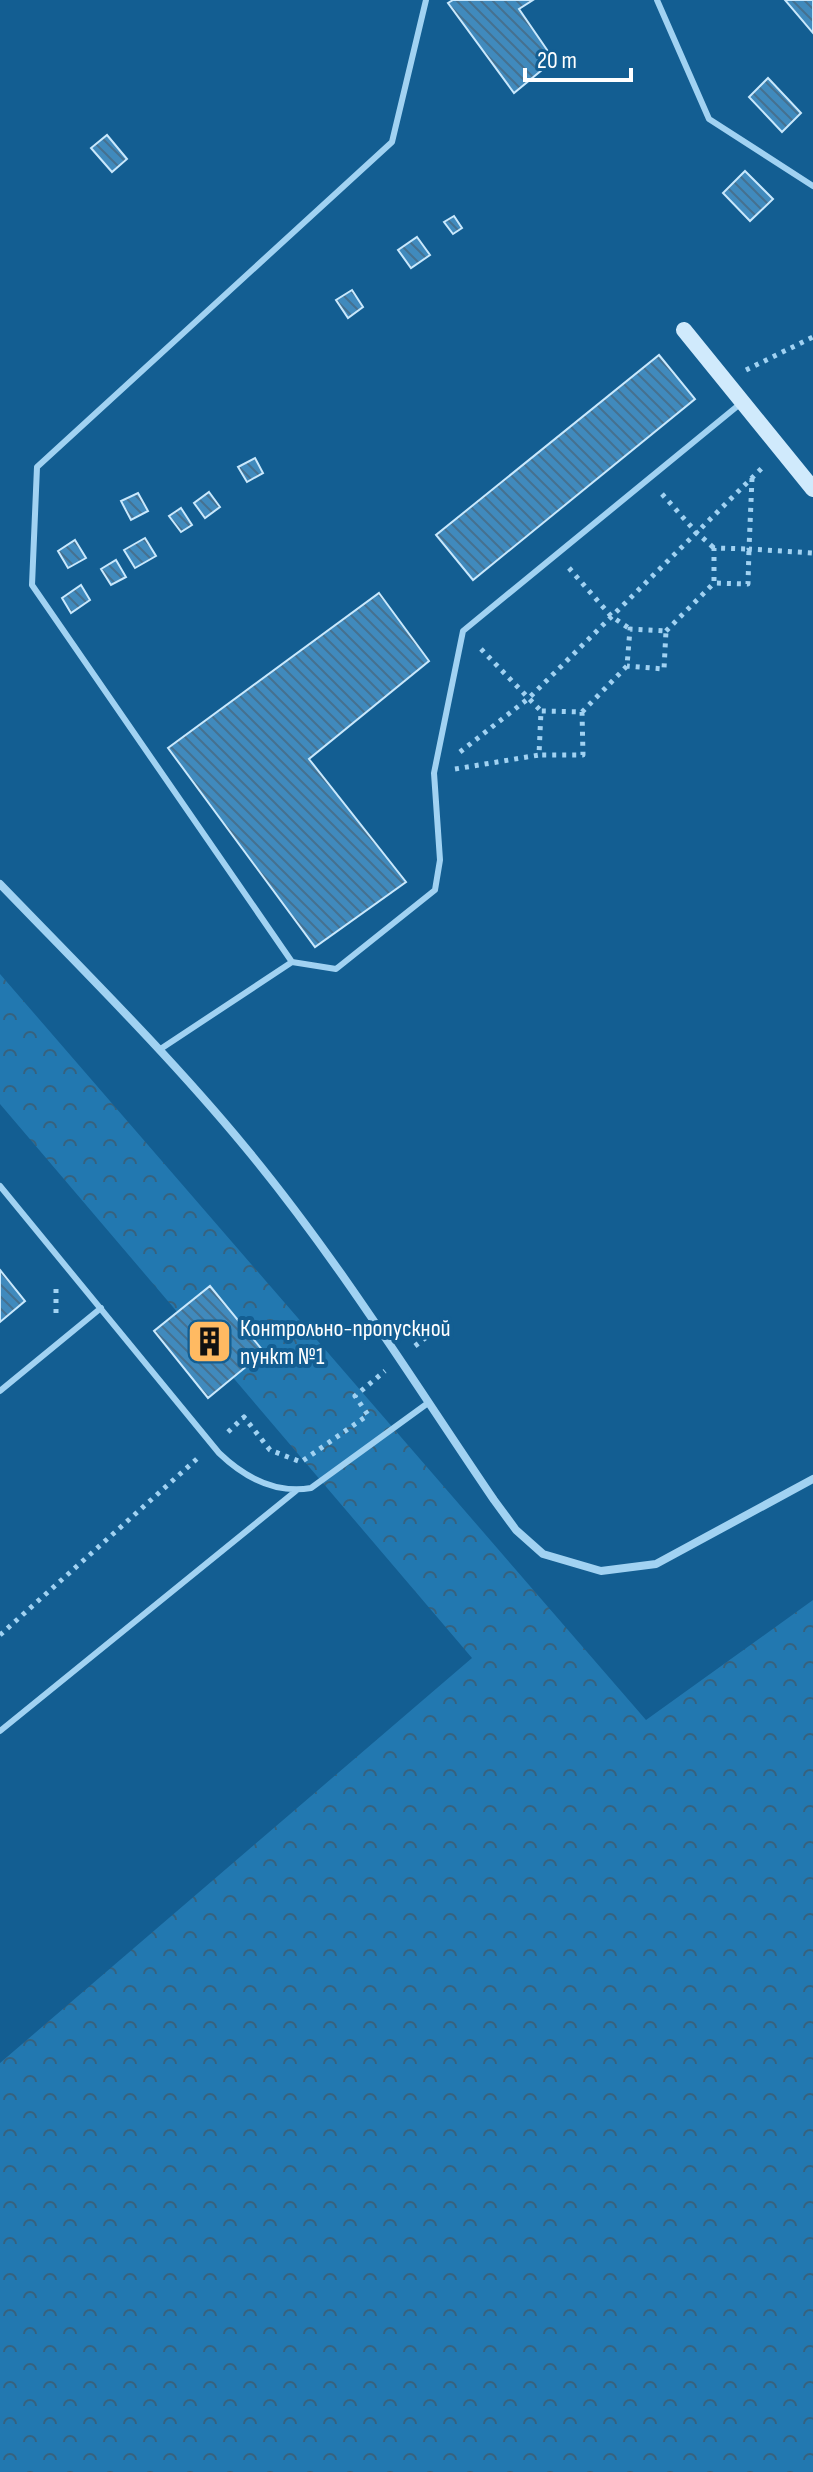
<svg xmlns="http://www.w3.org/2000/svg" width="813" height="2472" font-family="'Sofia Sans Condensed',sans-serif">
  <defs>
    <pattern id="forest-crowns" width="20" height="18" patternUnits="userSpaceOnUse" patternTransform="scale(2)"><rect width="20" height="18" fill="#2278b0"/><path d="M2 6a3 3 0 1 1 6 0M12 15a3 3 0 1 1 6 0" fill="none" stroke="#37627e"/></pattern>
    <pattern id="building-back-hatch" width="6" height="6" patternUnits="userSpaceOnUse" patternTransform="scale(2)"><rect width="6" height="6" fill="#408abd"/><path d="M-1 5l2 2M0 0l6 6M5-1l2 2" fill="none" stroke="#457190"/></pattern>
  </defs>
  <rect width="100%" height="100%" fill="#135e92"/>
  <!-- forest -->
  <path fill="url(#forest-crowns)" d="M0,974L646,1720L813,1600V2472H0V2063L472,1658L0,1104Z"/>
  <!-- building -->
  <path fill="url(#building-back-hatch)" stroke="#c9e8fc" stroke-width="2" d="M453,0H533L519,9L554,60L514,93L448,3Z
    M785,0H813V33Z
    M768,78L801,113L782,132L749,97Z
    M107,135L127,159L112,172L91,148Z
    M745,171L773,199L750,221L723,193Z
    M454,216L462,228L453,234L444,222Z
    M417,237L430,255L411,268L398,250Z
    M352,290L363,307L348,318L336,300Z
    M659,355L695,399L473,580L436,535Z
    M255,458L263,473L247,482L238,467Z
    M209,492L220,507L205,518L194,503Z
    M138,493L148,511L131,520L121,501Z
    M181,508L192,525L181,532L169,516Z
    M145,538L156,556L135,568L124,550Z
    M75,540L86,558L68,568L58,551Z
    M116,560L126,577L111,585L101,569Z
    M81,585L90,600L71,613L62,598Z
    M379,593L429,661L309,759L406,882L315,947L168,748Z
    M0,1270L25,1301L0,1322Z
    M210,1286L264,1352L208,1398L154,1331Z"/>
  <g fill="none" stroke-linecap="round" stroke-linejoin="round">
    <!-- path -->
    <path stroke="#a1d2f2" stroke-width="5" stroke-dasharray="4 6" stroke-linecap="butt" d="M746,370L813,337
      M752,478L749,549L813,553
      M662,494L696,532L714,548
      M569,568L611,616L630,629
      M666,631L714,583V548L749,549L748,584L714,583
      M481,649L541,711
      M582,712L627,666L630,629L666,631L664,669L627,666
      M460,752L529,698L764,466
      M455,769L539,755L541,711L582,712L583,755H539
      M56,1289V1318
      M415,1346L433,1332
      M228,1432L244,1417L270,1450L301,1462L368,1415L355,1396L385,1371
      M0,1635L199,1457"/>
    <!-- lane -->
    <path stroke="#a1d2f2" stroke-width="6" d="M657,0L709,119L813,186
      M292,962L336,969L435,890L440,860L434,773L463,631L740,404
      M159,1050L292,962L32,585L37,467L392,142L426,0
      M0,1186L219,1453C244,1477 275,1494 311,1488L428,1403
      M0,1391L101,1308
      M0,1731L297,1490"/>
    <!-- street -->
    <path stroke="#a1d2f2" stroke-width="8" d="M0,884C83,970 169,1055 245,1147C337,1258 413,1381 494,1500L516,1530L543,1554L601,1571L656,1564L813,1479"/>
    <!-- secondary -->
    <path stroke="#d0eafc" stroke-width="16" d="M684,330L813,489"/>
  </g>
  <!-- icons -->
  <defs>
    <symbol id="building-square" viewBox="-11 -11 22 22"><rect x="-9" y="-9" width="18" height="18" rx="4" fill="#ffba62" stroke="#135e92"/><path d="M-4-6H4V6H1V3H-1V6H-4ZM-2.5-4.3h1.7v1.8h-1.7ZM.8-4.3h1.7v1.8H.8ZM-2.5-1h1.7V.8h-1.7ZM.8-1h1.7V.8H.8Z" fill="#111"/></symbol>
  </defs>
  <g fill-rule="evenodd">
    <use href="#building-square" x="184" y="1316" width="51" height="51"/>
  </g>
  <g text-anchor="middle" stroke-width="8" stroke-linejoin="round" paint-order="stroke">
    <!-- poi labels -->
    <g font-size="24" fill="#fff" stroke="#135e92" text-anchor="start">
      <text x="240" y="1336">Контрольно-пропускной<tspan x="240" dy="28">пункт №1</tspan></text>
    </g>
  </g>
  <!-- scale -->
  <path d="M525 68v12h106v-12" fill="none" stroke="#ffffff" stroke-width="4"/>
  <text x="537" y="68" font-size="24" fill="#ffffff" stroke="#135e92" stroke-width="6" paint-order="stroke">20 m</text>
</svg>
